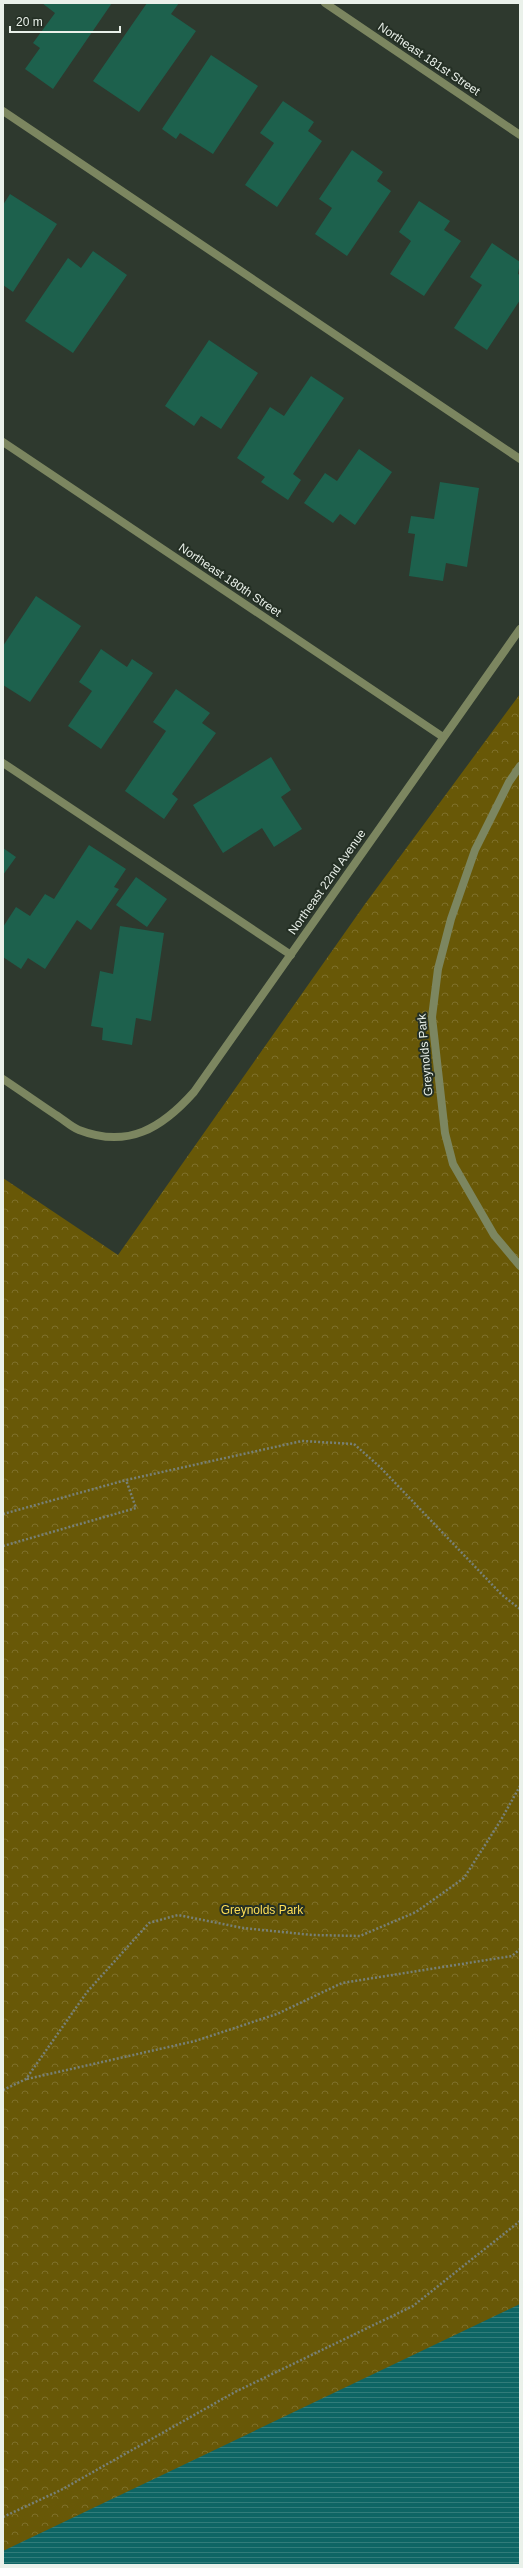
<svg xmlns="http://www.w3.org/2000/svg" width="523" height="2568" font-family="Helvetica,sans-serif">
  <defs>
    <pattern id="park-crowns" width="20" height="18" patternUnits="userSpaceOnUse"><rect width="20" height="18" fill="#685807"/><path d="M2 6a3 3 0 1 1 6 0M12 15a3 3 0 1 1 6 0" fill="none" stroke="#7e702b"/></pattern>
    <pattern id="water-rules" width="6" height="5" patternUnits="userSpaceOnUse"><rect width="6" height="5" fill="#0e6564"/><path d="M0 2.5h6" fill="none" stroke="#317c7a"/></pattern>
  </defs>
  <rect width="100%" height="100%" fill="#2e392e"/>
  <!-- park -->
  <path fill="url(#park-crowns)" d="M520,694V2565H3V1178L118,1255L365,904Z"/>
  <!-- water -->
  <path fill="url(#water-rules)" d="M520,2304V2565H3V2551Z"/>
  <!-- building -->
  <path fill="#1d614d" d="M42,3H112L53,89L25,69L40,48L33,43L55,13Z
    M147,3H179L171,14L196,31L139,112L93,81Z
    M211,55L258,86L213,154L180,133L176,139L162,129Z
    M283,101L314,122L308,131L322,141L277,207L245,185L274,143L260,133Z
    M352,150L383,172L377,181L391,191L347,256L315,234L332,208L319,199Z
    M10,194L57,224L13,292L3,285V205Z
    M419,201L450,221L444,230L461,241L424,296L390,274L411,241L399,232Z
    M492,243L520,262L518,274L520,275V300L487,350L454,328L482,285L470,277Z
    M93,251L127,275L73,353L25,321L68,258L81,268Z
    M209,340L258,373L221,429L201,416L194,426L165,406Z
    M311,376L344,398L293,474L301,480L288,500L261,482L265,477L237,458L270,407L284,416Z
    M359,449L392,472L355,525L340,514L333,523L304,503L325,473L337,481Z
    M440,482L479,488L467,567L446,563L443,581L409,576L415,534L408,533L411,516L434,519Z
    M36,596L81,626L30,702L3,685V646Z
    M101,649L127,667L132,659L153,673L101,749L68,726L92,691L79,682Z
    M176,689L210,713L202,723L216,733L172,794L178,799L164,819L125,791L166,731L153,722Z
    M271,757L291,790L281,797L302,829L274,847L262,828L223,853L193,805Z
    M89,845L126,869L114,887L119,889L91,930L77,920L45,969L28,958L21,969L3,957V927L16,907L30,916L45,894L54,899Z
    M3,848L16,857L3,875Z
    M136,877L167,899L147,927L116,905Z
    M120,926L164,933L151,1021L136,1018L132,1045L102,1040L103,1028L91,1026L100,971L113,974Z"/>
  <g fill="none" stroke-linecap="round" stroke-linejoin="round">
    <!-- path -->
    <path stroke="#778077" stroke-width="2.5" stroke-dasharray="2 2" stroke-linecap="butt" d="M3,1514L126,1480L302,1441L354,1444L380,1467L502,1595L520,1609
      M3,1546L136,1508L126,1480
      M27,2079L195,2041L277,2014L342,1983L512,1956L520,1949
      M3,2090L26,2079L87,1992L149,1923L178,1915L243,1928L312,1935L360,1936L416,1912L464,1878L501,1820L520,1786
      M3,2517L61,2490L235,2392L413,2306L520,2221"/>
    <!-- service -->
    <path stroke="#7c8660" stroke-width="8" d="M3,111L520,459
      M3,763L291,955
      M520,766L509,782L475,850L451,919L438,969L432,1017L445,1133L453,1164L494,1235L520,1266"/>
    <!-- minor -->
    <path stroke="#7c8660" stroke-width="8" d="M325,3L520,135
      M3,442L443,737
      M3,1079C21,1091 38,1103 56,1115C63,1119 71,1127 79,1130C128,1149 162,1128 194,1092L520,629"/>
  </g>
  <g text-anchor="middle" stroke-width="4" stroke-linejoin="round" paint-order="stroke">
    <!-- street labels -->
    <g font-size="12" fill="#eaf1ea" stroke="#242f24">
      <text transform="translate(429 59) rotate(34)" y="4">Northeast 181st Street</text>
      <text transform="translate(230 580) rotate(34)" y="4">Northeast 180th Street</text>
      <text transform="translate(327 882) rotate(-55)" y="4">Northeast 22nd Avenue</text>
      <text transform="translate(425 1055) rotate(-95)" y="4">Greynolds Park</text>
    </g>
    <!-- park labels -->
    <g font-size="12" fill="#fede56" stroke="#242f24">
      <text x="262" y="1914">Greynolds Park</text>
    </g>
  </g>
  <!-- border -->
  <rect width="523" height="2568" fill="none" stroke="#eaf1ea" stroke-width="8"/>
  <!-- scale -->
  <path d="M10 26v6h110v-6" fill="none" stroke="#eaf1ea" stroke-width="2"/>
  <text x="16" y="26" font-size="12" fill="#eaf1ea" stroke="#242f24" stroke-width="3" paint-order="stroke">20 m</text>
</svg>
